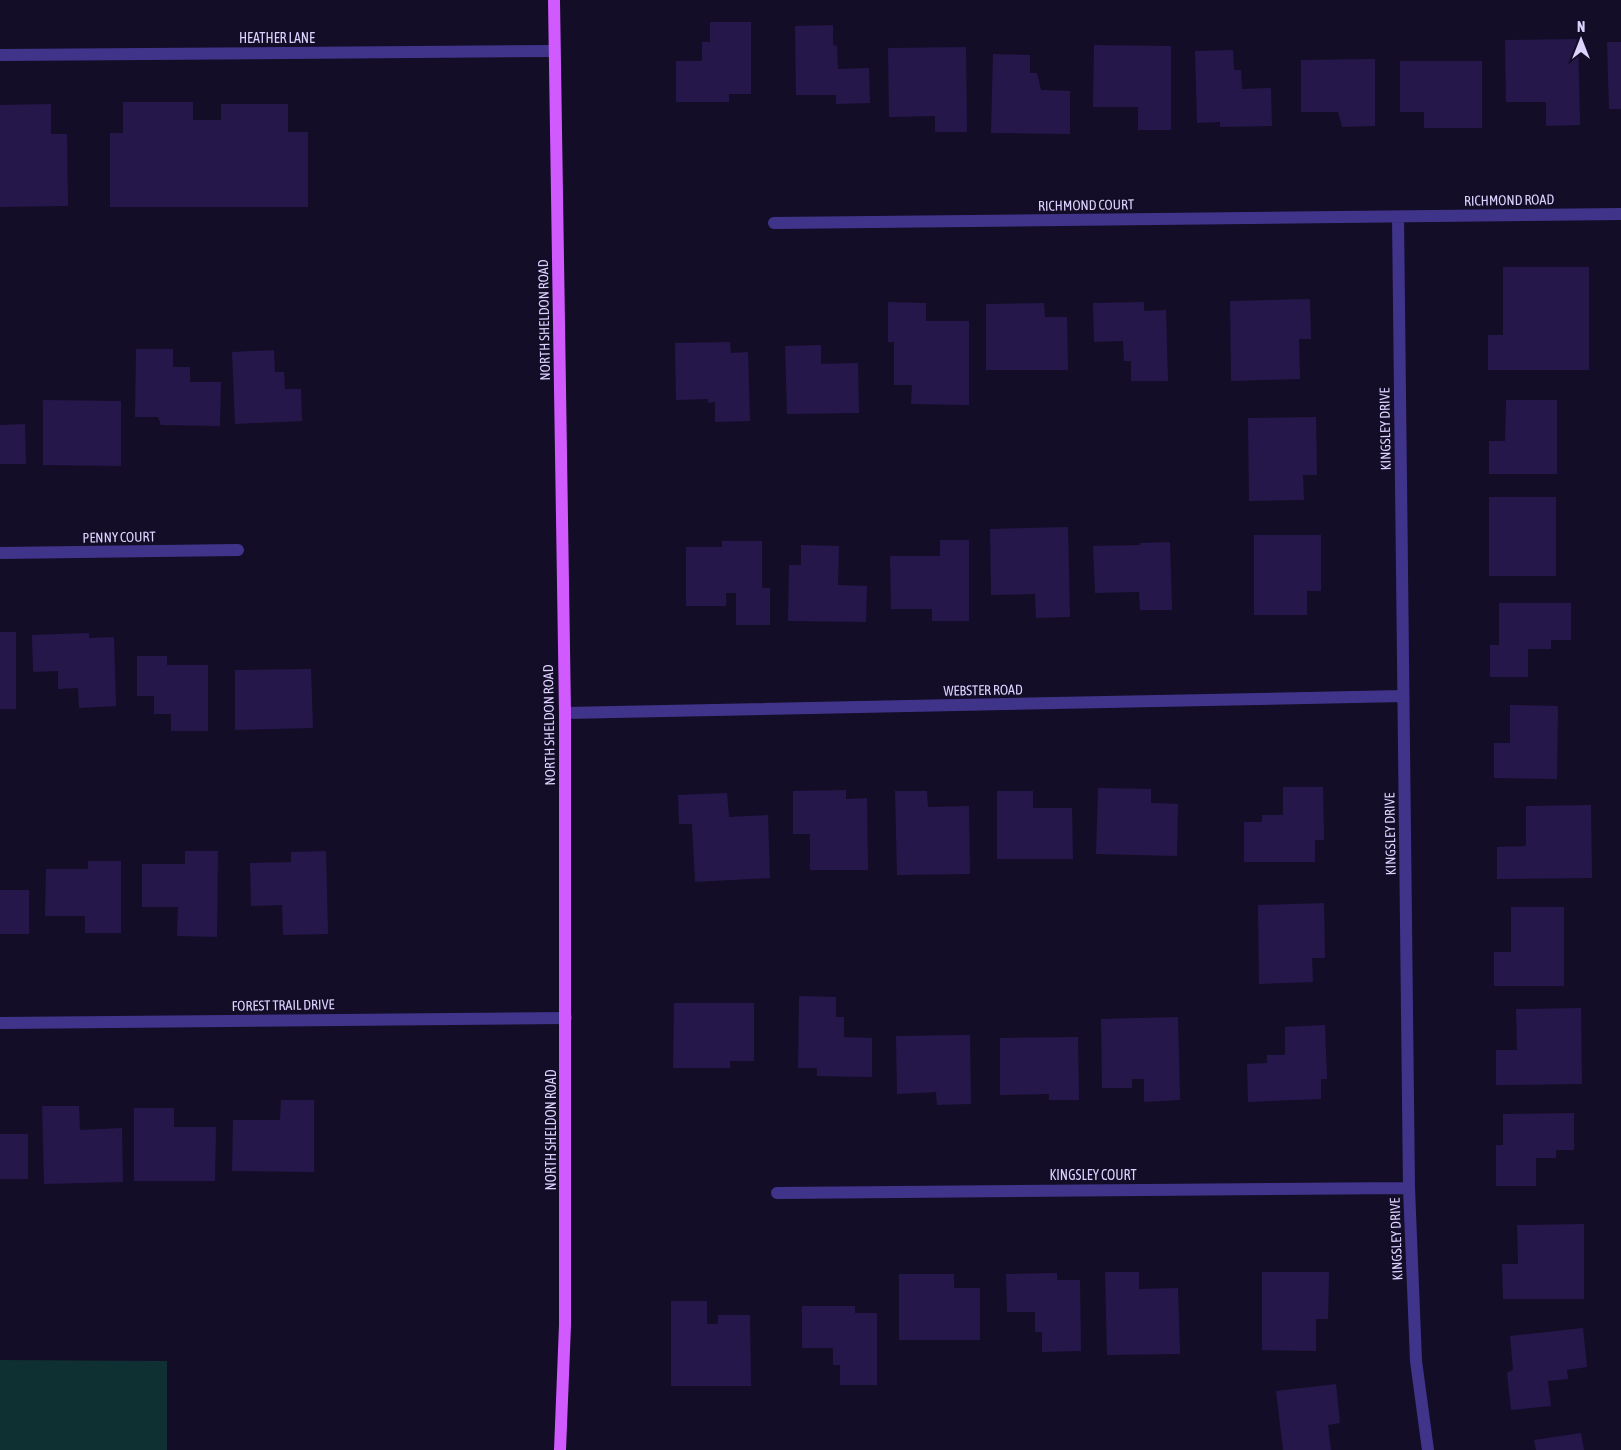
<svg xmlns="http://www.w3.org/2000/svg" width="1621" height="1450" font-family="'Asap Condensed',sans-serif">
  <rect width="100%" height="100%" fill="#140d27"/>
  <!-- green -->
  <path fill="#0f3032" d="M0,1360L167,1361V1450H0Z"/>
  <!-- building -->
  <path fill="#26174a" d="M710,22H751V94H729V102H676V61H702V42H710Z
    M833,25V45L837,46L838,69L869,68L870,103L836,104V95H796L795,26Z
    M1578,39L1580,125L1546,126V102H1506L1505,40Z
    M1607,42H1621V109H1609Z
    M1094,45L1171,46V130H1138V107H1093Z
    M966,47L967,132H935V116L889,117L888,48Z
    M1233,50L1234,70H1241L1242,89L1271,88L1272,126L1220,127V122L1197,123L1195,51Z
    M993,54L1030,55V73H1037L1041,90L1070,91V134L991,133Z
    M1375,59V126L1342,127L1338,112H1301V60Z
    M1400,61H1482V128H1424V112H1400Z
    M123,102H193V120H221V104H288V132H308V207H110V133H123Z
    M51,104V134H67L68,206L0,207V105Z
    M1503,267H1589V370H1488V335H1503Z
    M1310,299L1311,339H1299L1300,379L1231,381L1230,301Z
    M888,302L926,303V321H969V405L911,404L912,385H894V342H888Z
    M1144,302V311L1166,310L1168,381H1131V361H1124L1123,341L1094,342L1093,303Z
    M1044,303L1045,317H1067L1068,370H986V304Z
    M730,342L731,353L748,352L750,421L715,422V402L708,403V399L676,400L675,343Z
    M821,345V364L858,363L859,413L787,414L785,346Z
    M136,349H173V367H190V382H221L220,426L161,425L158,417H135Z
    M274,350L275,372H284L285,389H301L302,421L235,424L232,352Z
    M43,400L121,401V466L43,465Z
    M1506,400H1557V474H1489V441H1505Z
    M1316,417L1317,475H1303L1304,500L1249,501L1248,418Z
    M25,424L26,464H0V425Z
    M1489,497H1556V576H1489Z
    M1068,527L1070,617L1036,618L1035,594L991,595L990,529Z
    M1254,535H1321V591H1307V615H1254Z
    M940,540H969V621H932V609H891L890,556H940Z
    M722,541H762V588H770V625H736V593H726V606H686V547H722Z
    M1170,542L1172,610H1140L1139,592L1095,593L1093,546L1140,545V543Z
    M801,545L839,546L838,585L867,586L866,622L788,621L789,565H801Z
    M1499,603H1571V640H1551V649H1528V677H1490V645H1499Z
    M0,632H16V709H0Z
    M89,633V638L114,637L116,706L79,708L78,688L58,689V671L33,672L32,635Z
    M137,656H167V665H208V731H171V714H154V696H137Z
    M311,669L313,728L235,730V670Z
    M1510,705L1558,706L1557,779L1494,778V743H1510Z
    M1283,787H1323L1324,840H1315V862H1244V822H1262V815H1283Z
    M1098,788L1151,789V803L1178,804L1177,856L1096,854Z
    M846,790V799L867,798L868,870H810V834H793V791Z
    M895,791H927L928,807L969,806L970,874L897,875Z
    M997,791H1033V808H1072L1073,859H997Z
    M727,793L729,817L768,815L770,878L695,882L692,824H679L678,795Z
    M1591,805L1592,878L1497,879V847L1526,846V806Z
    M185,851H218L217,937L177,936L178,907H142V864H185Z
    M326,851L328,934L283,935L282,905L251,906L250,863L291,862V852Z
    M88,861H121V933H85V916H45L46,869H88Z
    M0,890H29V934H0Z
    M1324,903L1325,958H1312L1313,982L1259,984L1258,905Z
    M1511,907H1564V986H1494V952H1511Z
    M799,996L836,997V1017H844V1037L872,1038V1077L817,1076V1068H798Z
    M674,1003H754V1061H730V1068H673Z
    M1581,1008L1582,1084L1496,1085V1050H1517L1516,1009Z
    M1178,1017L1180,1100L1144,1102V1079H1132V1088H1102L1101,1019Z
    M1325,1025L1327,1079H1321V1099L1248,1102L1247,1064L1267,1063V1055H1285V1027Z
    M970,1035L971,1104L937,1105L936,1092L897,1094L896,1036Z
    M1078,1037L1079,1100H1049V1094L1000,1095V1038Z
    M281,1100H314V1172L232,1171L233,1120H280Z
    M42,1106H79L80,1130L122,1128L123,1182L44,1184Z
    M134,1108H174V1127H216L215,1181H134Z
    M1574,1113V1150H1556V1158H1536V1186H1496V1145H1503V1114Z
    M0,1134H28V1179H0Z
    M1584,1224V1299H1503L1502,1264H1518L1517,1225Z
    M1105,1272H1139V1289L1178,1288L1180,1354L1107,1355Z
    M1262,1272H1329L1328,1319H1316V1351L1262,1350Z
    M1057,1273V1280H1080L1081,1351L1042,1352V1332H1035V1312H1007L1006,1274Z
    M899,1274H954V1288H980V1340H899Z
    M671,1301H707V1324H718V1315H750L751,1386H671Z
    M802,1306H855V1313H877V1385H840V1365H833V1348H802Z
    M1583,1328L1587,1367L1567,1370L1568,1379L1548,1381L1551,1406L1511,1410L1507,1373L1513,1370L1510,1336Z
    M1336,1384L1340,1423L1328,1425L1331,1450H1283L1276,1391Z
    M1581,1433L1584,1450H1536L1534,1440Z"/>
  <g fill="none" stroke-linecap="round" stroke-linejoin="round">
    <!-- minor -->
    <path stroke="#40348a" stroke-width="12" d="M0,55L554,51
      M1398,217L1409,1188L1416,1361L1428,1450
      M774,223L1621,214
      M0,553L238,550
      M565,713L1403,696
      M0,1023L566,1018
      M777,1193L1409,1188"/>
    <!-- major -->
    <path stroke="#d15aff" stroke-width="12" d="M554,0L565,713V1325L560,1450"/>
  </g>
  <g text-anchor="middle" stroke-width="4.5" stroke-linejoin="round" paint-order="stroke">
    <!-- street labels -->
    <g font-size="14" fill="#dcd3ff" stroke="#140d27">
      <text x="277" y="43">HEATHER LANE</text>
      <text transform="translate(1509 200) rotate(-1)" y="5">RICHMOND ROAD</text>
      <text transform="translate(1086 205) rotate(-1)" y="5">RICHMOND COURT</text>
      <text transform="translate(544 320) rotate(-91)" y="5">NORTH SHELDON ROAD</text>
      <text transform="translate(1385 429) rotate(-91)" y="5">KINGSLEY DRIVE</text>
      <text transform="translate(119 537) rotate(-1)" y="5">PENNY COURT</text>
      <text transform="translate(983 690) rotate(-1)" y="5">WEBSTER ROAD</text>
      <text transform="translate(549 725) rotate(-91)" y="5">NORTH SHELDON ROAD</text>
      <text transform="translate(1390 834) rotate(-91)" y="5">KINGSLEY DRIVE</text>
      <text transform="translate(283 1005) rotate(-1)" y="5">FOREST TRAIL DRIVE</text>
      <text transform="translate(551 1130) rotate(-90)" y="5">NORTH SHELDON ROAD</text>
      <text x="1093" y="1180">KINGSLEY COURT</text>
      <text transform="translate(1396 1239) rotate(-92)" y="5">KINGSLEY DRIVE</text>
    </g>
  </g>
  <!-- north arrow -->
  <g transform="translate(1581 40)" stroke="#140d27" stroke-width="4" paint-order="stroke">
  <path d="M0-4L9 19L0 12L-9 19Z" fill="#dcd3ff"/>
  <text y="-8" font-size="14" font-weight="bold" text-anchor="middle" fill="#dcd3ff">N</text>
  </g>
</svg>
